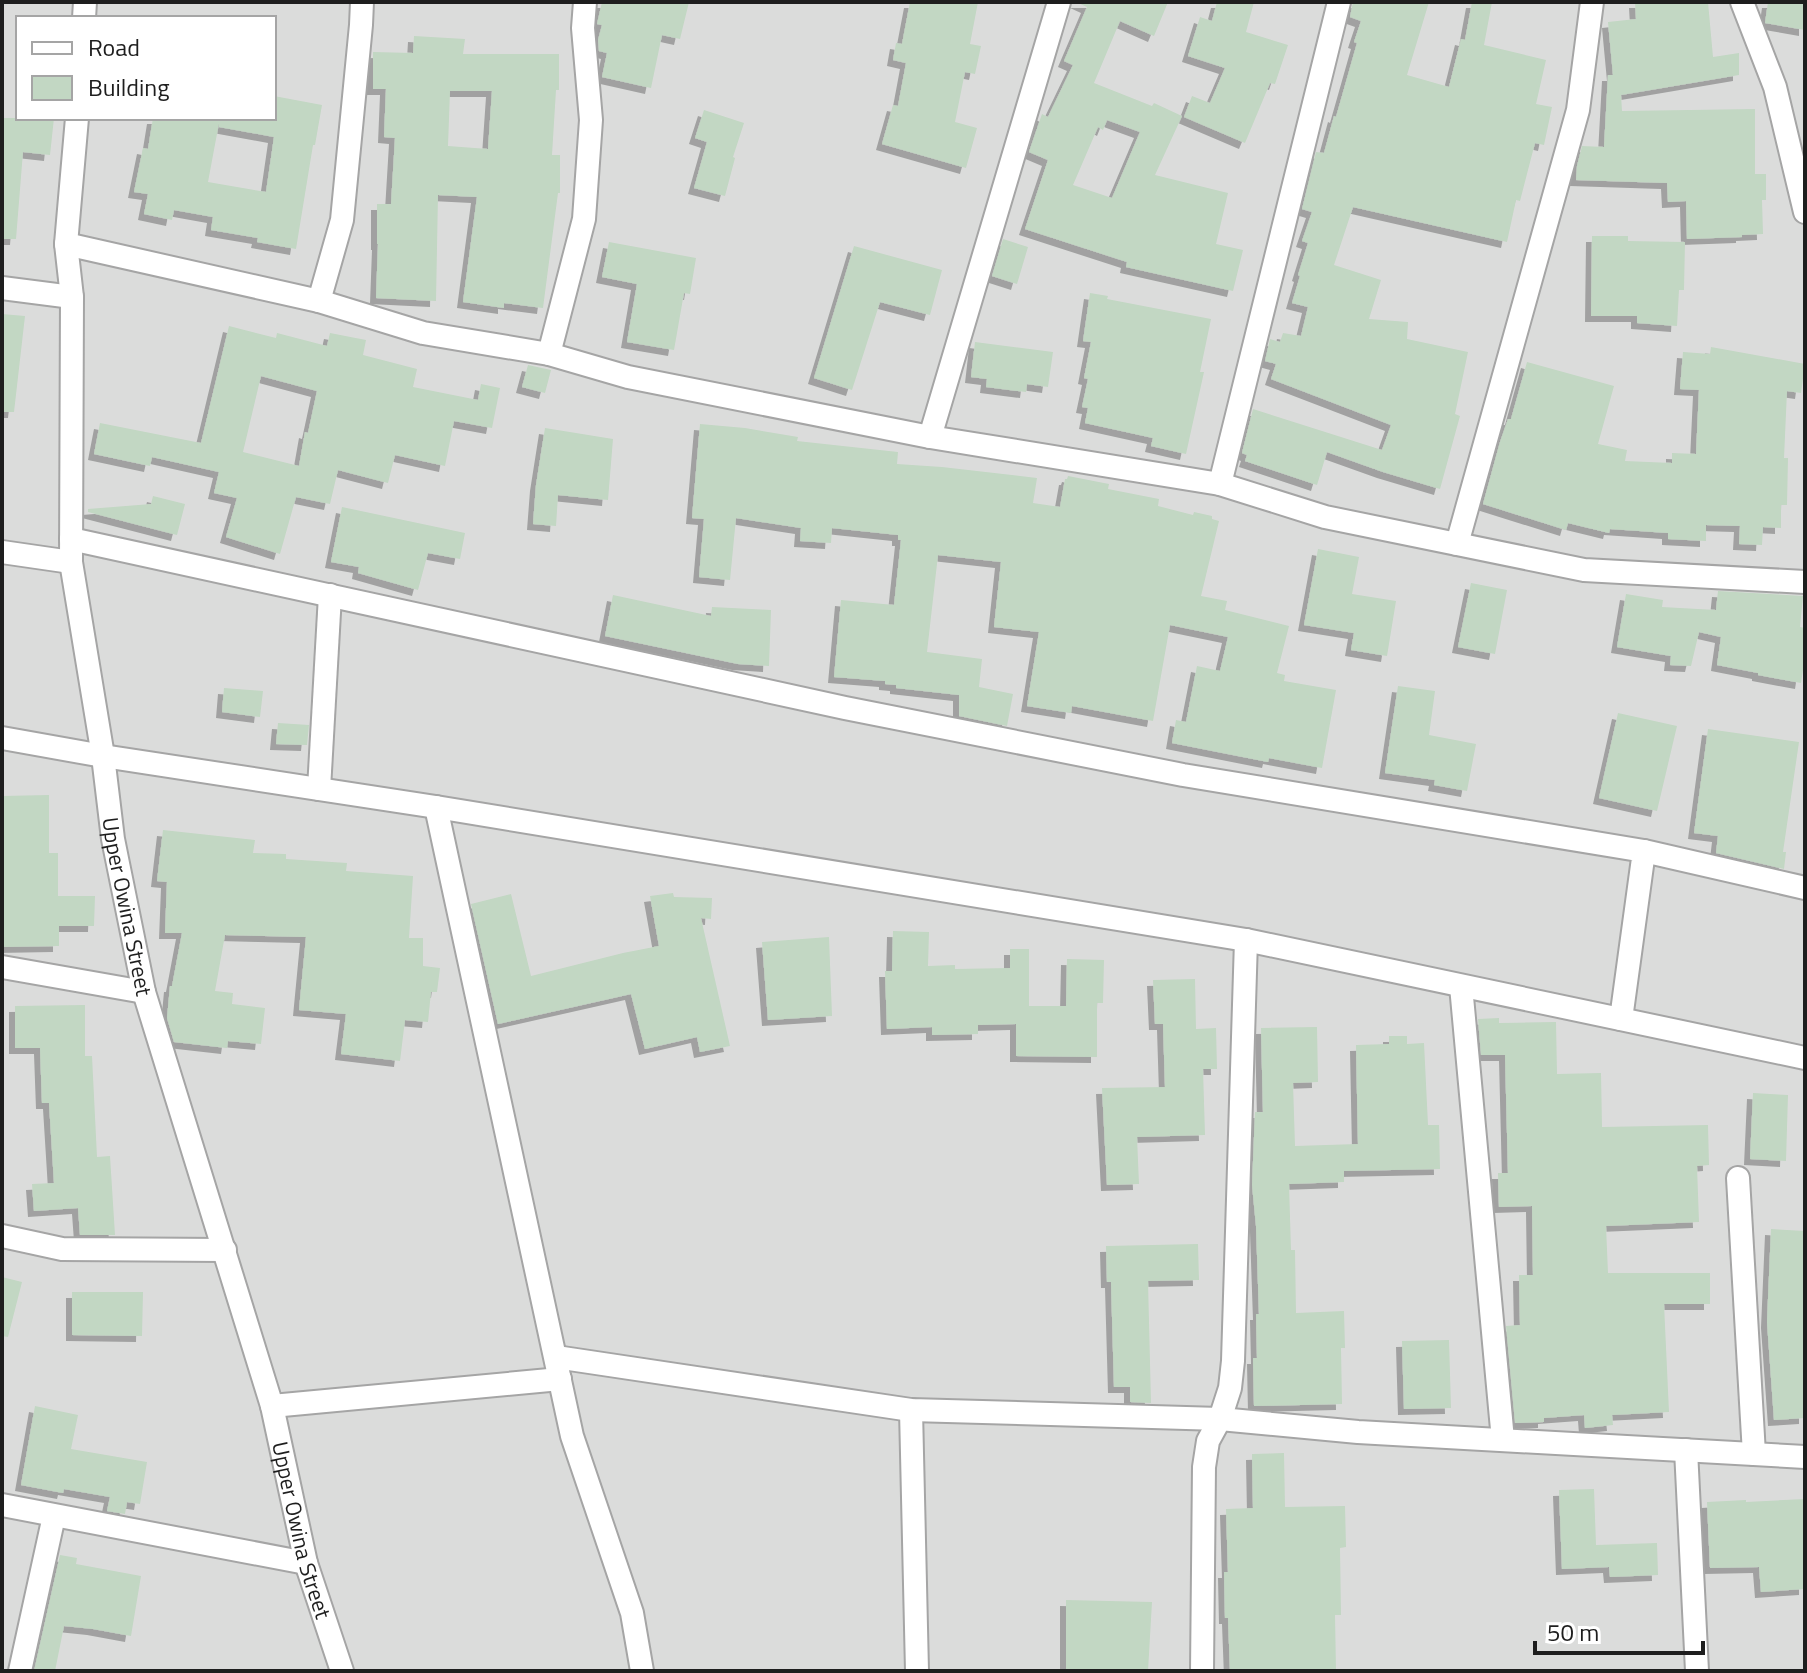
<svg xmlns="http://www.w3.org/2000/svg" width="1807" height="1673" font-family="'Titillium Web',sans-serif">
  <defs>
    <filter id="shadow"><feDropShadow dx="-6" dy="6" stdDeviation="0" flood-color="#0004"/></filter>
  </defs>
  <rect width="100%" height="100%" fill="#e3f0e6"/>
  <!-- residential -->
  <path fill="#dbdcdb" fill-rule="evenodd" d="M2,2H1805V1671H2ZM18,18H274V118H18Z"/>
  <!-- building -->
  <path fill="#c2d7c3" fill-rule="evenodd" filter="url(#shadow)" d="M602,2H689L680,39L662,35L651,88L602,77L607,53L599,51L598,40L602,25L597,24Z
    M910,2H978L970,44L981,46L975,74L965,72L955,122L977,128L966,168L882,144L893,105L898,106L906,63L893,60L896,43L902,44Z
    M1076,2H1168L1154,36L1120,21L1094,83L1152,106L1154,103L1182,116L1155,175L1228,193L1216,244L1243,250L1233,291L1126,267L1127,262L1025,229L1048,160L1029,152L1042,114L1048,117L1073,65L1064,61L1087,7ZM1107,120L1140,132L1112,198L1073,185L1098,127L1103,130Z
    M1217,2H1254L1246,32L1288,45L1275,84L1270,83L1245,143L1184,117L1192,96L1210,103L1225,68L1188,56L1200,17L1212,21Z
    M1353,2H1429L1407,75L1449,87L1461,39L1465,40L1472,2H1492L1484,45L1546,60L1536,104L1552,107L1544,145L1535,143L1520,201L1516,200L1507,242L1353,207L1334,265L1381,280L1369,319L1408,322L1407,339L1468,352L1455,414L1460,416L1440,489L1383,472L1327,452L1317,485L1245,461L1247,455L1242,453L1253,409L1382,450L1391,425L1271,379L1276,364L1265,361L1270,339L1280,342L1283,333L1301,336L1308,307L1292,303L1300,276L1298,275L1308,243L1302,241L1312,212L1302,209L1316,152L1324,153L1334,116L1336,117L1357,43L1354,42L1361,21L1350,17Z
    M1635,2H1708L1713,57L1739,53V75L1621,95L1622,111L1755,109V174H1766V200H1762L1763,234L1742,235V237L1687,239L1686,201L1668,202L1667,183L1576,180L1577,166L1582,146L1604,147L1608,75H1613L1608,22L1636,19Z
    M1768,2H1805V30L1765,23Z
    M414,36L465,39L463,54H559V90H556L552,155H560V193H558L543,308L504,303V308L463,302L477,197L438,195L436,301L376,298L378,244H377V204H391L395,138L384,137L386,89H373V52L413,53ZM450,91H492L488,149L448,146Z
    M274,96L322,105L315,145H313L296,249L257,242L258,238L211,230L213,217L174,210L172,220L144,214L148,194L134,192L143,148L148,149L153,118H274ZM219,123V127L274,137L266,192L208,182Z
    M704,110L744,123L733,157L735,158L725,196L694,188L707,142L695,138Z
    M2,118H54L50,155L23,152L16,239H2Z
    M1592,236H1628V241L1685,242L1684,290H1679L1677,326L1637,323V316H1591Z
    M1003,239L1028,247L1017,284L992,276Z
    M609,242L696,258L690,294L684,293L674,350L627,342L637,284L602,277Z
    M854,246L942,270L930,315L880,302L852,390L814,378Z
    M1090,293L1108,296L1107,299L1211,319L1200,372H1204L1186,454L1151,446L1153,438L1085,423L1088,408L1082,407L1088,379L1084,378L1091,342L1083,341Z
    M2,314L25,316L14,412H2Z
    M229,326L276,338L277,333L327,346L330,333L366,340L363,355L417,369L413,387L478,400L481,384L500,388L492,428L454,421L445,466L395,455L388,483L338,470L330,504L296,497L280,554L226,537L237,498L214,493L219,472L152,457L150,466L94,454L100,423L201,443ZM261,376L317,391L308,433L305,432L299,466L243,452Z
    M975,342L1053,352L1048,387L1027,384L1026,392L986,387L987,379L971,377Z
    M1711,347L1805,364L1801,393L1787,391L1784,458H1788L1787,505H1781V528L1763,527L1762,545L1739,544L1740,526L1706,525V541L1668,539V533L1610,529L1609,533L1568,523L1566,530L1483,504L1500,442L1508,419H1511L1527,362L1614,386L1598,444L1627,450L1625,461L1672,463V453L1696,454L1699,390L1680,389L1683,352L1710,354Z
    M528,365L551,370L545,393L522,387Z
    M700,424L745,428L798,437L797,441L898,452L897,464L942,467L1037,478L1033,503L1060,507L1065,479H1067L1068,476L1109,484L1108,489L1159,499L1158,506L1193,515L1194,512L1212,516V519L1219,521L1201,596L1227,601L1225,610L1289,626L1277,673L1285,675L1284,681L1336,690L1322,768L1269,758L1268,762L1172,743L1176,720L1186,722L1197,666L1220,671L1228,637L1170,625L1153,721L1072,706L1071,713L1027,706L1039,632L994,627L1001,562L938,555L927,652L982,659L979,687L1013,694L1007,726L959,716V695L896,688V685L885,684V681L834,677L841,600L894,605L901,540H898V535L832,528L831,543L800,541L801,528L736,518L730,580L699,577L704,519L692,518Z
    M545,428L613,439L608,500L558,495L556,526L533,524L536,485Z
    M153,496L185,504L177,535L88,512V509L151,504Z
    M342,507L465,533L460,559L428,553L418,590L358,573L359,567L331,562Z
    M1318,549L1359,557L1352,594L1396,601L1387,656L1351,650L1354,633L1304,625Z
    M1471,583L1507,590L1495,654L1458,647Z
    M1718,591L1803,596L1800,627L1805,628V657L1801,683L1758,675V673L1717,665L1721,637L1699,632L1691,666L1670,665L1671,656L1617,647L1626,594L1663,600L1662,607L1716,610Z
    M613,595L711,616L712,607L771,610L769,666L738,664L605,636Z
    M1398,686L1435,691L1429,735L1476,744L1467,791L1434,785L1435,780L1385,773Z
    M224,688L263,691L260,717L222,712Z
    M1618,713L1677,726L1657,811L1599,798Z
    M278,723L309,725L307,745L276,744Z
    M1708,729L1799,742L1783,852H1786L1784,869L1716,853L1718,836L1694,833Z
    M49,795V853H58V896H95L94,926H59V946L2,947V796Z
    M163,830L255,840L253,853L286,854V859L347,863L346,871L413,876L409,938H423V966L440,968L437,992H431L428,1022L405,1020L400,1061L341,1054L346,1014L299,1010L306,937L225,935L215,991L233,993L232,1004L265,1008L261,1044L228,1041L227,1048L174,1042L167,1018L170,986H172L182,933H165L167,882L157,881Z
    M673,893L674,897L712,898L711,919L701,918L730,1046L700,1052L697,1037L645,1049L631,994L498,1024L471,904L511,894L531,976L623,953L659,946L650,896Z
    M893,931L929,932L928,966L955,965V969L1010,968V949H1029V1006H1066L1067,959L1104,960L1103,1003H1097V1057L1016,1056V1024L978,1025V1034L932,1035V1027L887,1029L885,971H892Z
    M829,937L832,1016L768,1020L762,942Z
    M1195,979L1196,1029L1216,1028L1217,1069H1203L1205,1135L1137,1137L1139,1184L1107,1185L1102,1088L1165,1087L1163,1024H1155L1153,980Z
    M85,1005V1056H92L97,1157L110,1156L115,1235H80L78,1208L34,1211L32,1184L54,1183L49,1103H42L40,1048H15V1006Z
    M1499,1018V1023L1556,1022L1557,1074L1601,1073L1602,1127L1708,1125L1709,1165L1697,1166L1699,1222L1606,1226L1608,1273H1710V1304H1664L1669,1412L1612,1415L1613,1425L1585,1428L1584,1415L1544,1418V1422L1515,1423L1506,1326L1520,1325L1519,1275H1533L1532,1206L1499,1207L1498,1173H1508L1505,1055H1481L1478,1019Z
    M1317,1027L1318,1082L1293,1083L1295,1146L1358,1144L1356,1045L1389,1044V1036H1407V1044L1424,1043L1428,1125H1439L1440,1169L1344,1171V1182L1289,1184L1291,1250H1295L1296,1313L1344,1311L1345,1348H1341L1342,1404L1254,1406L1253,1358H1257L1256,1314H1259L1256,1226L1252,1185L1255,1112H1263L1261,1028Z
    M1753,1093L1788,1095L1786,1161L1750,1159Z
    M1771,1229L1805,1231V1418L1774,1420L1767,1322Z
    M1198,1244L1199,1280L1148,1281L1151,1403L1130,1402V1387H1114L1111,1282H1107L1106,1246Z
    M2,1277L22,1282L8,1337L2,1336Z
    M72,1292H143L142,1336L72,1335Z
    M1449,1340L1451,1408L1404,1409L1402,1341Z
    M35,1406L78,1415L71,1449L147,1462L140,1504L127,1502L125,1514L107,1511L110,1497L64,1489L63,1493L21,1485Z
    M1284,1453L1285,1507L1345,1506L1346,1547L1340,1548L1341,1615H1335L1336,1671H1230L1228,1618H1225L1224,1572H1228L1226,1509L1253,1508L1252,1454Z
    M1594,1489L1596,1545L1657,1543L1658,1575L1610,1577L1609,1567L1562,1569L1559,1490Z
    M1805,1499V1589L1761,1592L1759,1567L1710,1568L1707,1502L1746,1500V1502Z
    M60,1555L77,1558L76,1564L141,1576L131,1636L93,1629L64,1626L55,1671H34Z
    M1066,1600L1152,1602L1148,1671H1066Z"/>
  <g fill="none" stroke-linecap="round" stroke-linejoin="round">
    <defs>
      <g id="minor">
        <path d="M1742,2L1775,87L1805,212"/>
        <path d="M84,18L85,2"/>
        <path id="s1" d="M77,118L66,244L72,297L71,562L103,756L113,839L144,992L272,1406L306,1563L342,1671"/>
        <path d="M66,244L319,301L342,220L361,25L362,2"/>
        <path d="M2,288L72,297"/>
        <path d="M319,301L423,333L549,354L628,377L930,437L1220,484L1325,517L1584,570L1805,582"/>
        <path d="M549,354L584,219L591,120L583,28L585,2"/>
        <path d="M930,437L1059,2"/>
        <path d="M1220,484L1339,2"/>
        <path d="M71,539L845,708L1183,775L1644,851L1621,1019"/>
        <path d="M1457,544L1578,110L1592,2"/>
        <path d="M2,552L71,562"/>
        <path d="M2,738L103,756L436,807L1246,940L1805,1058"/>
        <path d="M319,789L330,595"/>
        <path d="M436,807L572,1436L632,1613L642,1671"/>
        <path d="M1644,851L1805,888"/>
        <path d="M2,967L144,992"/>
        <path d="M1461,986L1503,1440"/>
        <path d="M1738,1178L1754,1454"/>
        <path d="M2,1236L62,1249L225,1250"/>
        <path d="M556,1357L911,1410L1220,1419L1358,1432L1805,1457"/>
        <path d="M272,1406L560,1379"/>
        <path d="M911,1410L917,1671"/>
        <path d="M1686,1450L1697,1671"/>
        <path d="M2,1505L306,1563"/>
        <path d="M20,1671L54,1516"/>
        <path d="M1202,1671L1204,1467L1208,1441L1220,1419L1230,1388L1233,1361L1246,940"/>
      </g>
    </defs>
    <!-- minor casing -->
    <use href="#minor" stroke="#a5a5a5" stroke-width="26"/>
    <!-- minor -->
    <use href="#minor" stroke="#fff" stroke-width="22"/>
  </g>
  <g text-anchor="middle" stroke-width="8" stroke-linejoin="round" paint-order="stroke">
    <!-- street labels -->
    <g font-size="22" fill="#1e1e1e" stroke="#fff">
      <text dy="8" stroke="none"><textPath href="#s1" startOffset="794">Upper Owina Street</textPath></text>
      <text dy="8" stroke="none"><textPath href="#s1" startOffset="1442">Upper Owina Street</textPath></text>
    </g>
  </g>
  <!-- border -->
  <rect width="1807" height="1673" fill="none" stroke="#1e1e1e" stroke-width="8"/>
  <!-- legend -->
  <rect x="16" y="16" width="260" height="104" fill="#ffffff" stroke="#a5a5a5" stroke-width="2"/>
  <rect x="32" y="42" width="40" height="12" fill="#ffffff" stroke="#a5a5a5" stroke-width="2"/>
  <text x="88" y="56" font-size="24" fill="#1e1e1e">Road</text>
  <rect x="32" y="76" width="40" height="24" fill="#c2d7c3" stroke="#a5a5a5" stroke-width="2"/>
  <text x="88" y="96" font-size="24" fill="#1e1e1e">Building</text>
  <!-- scale -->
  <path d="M1535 1641v12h168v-12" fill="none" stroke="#1e1e1e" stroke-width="4"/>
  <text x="1547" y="1641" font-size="24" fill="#1e1e1e" stroke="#ffffff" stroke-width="6" paint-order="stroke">50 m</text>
</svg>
